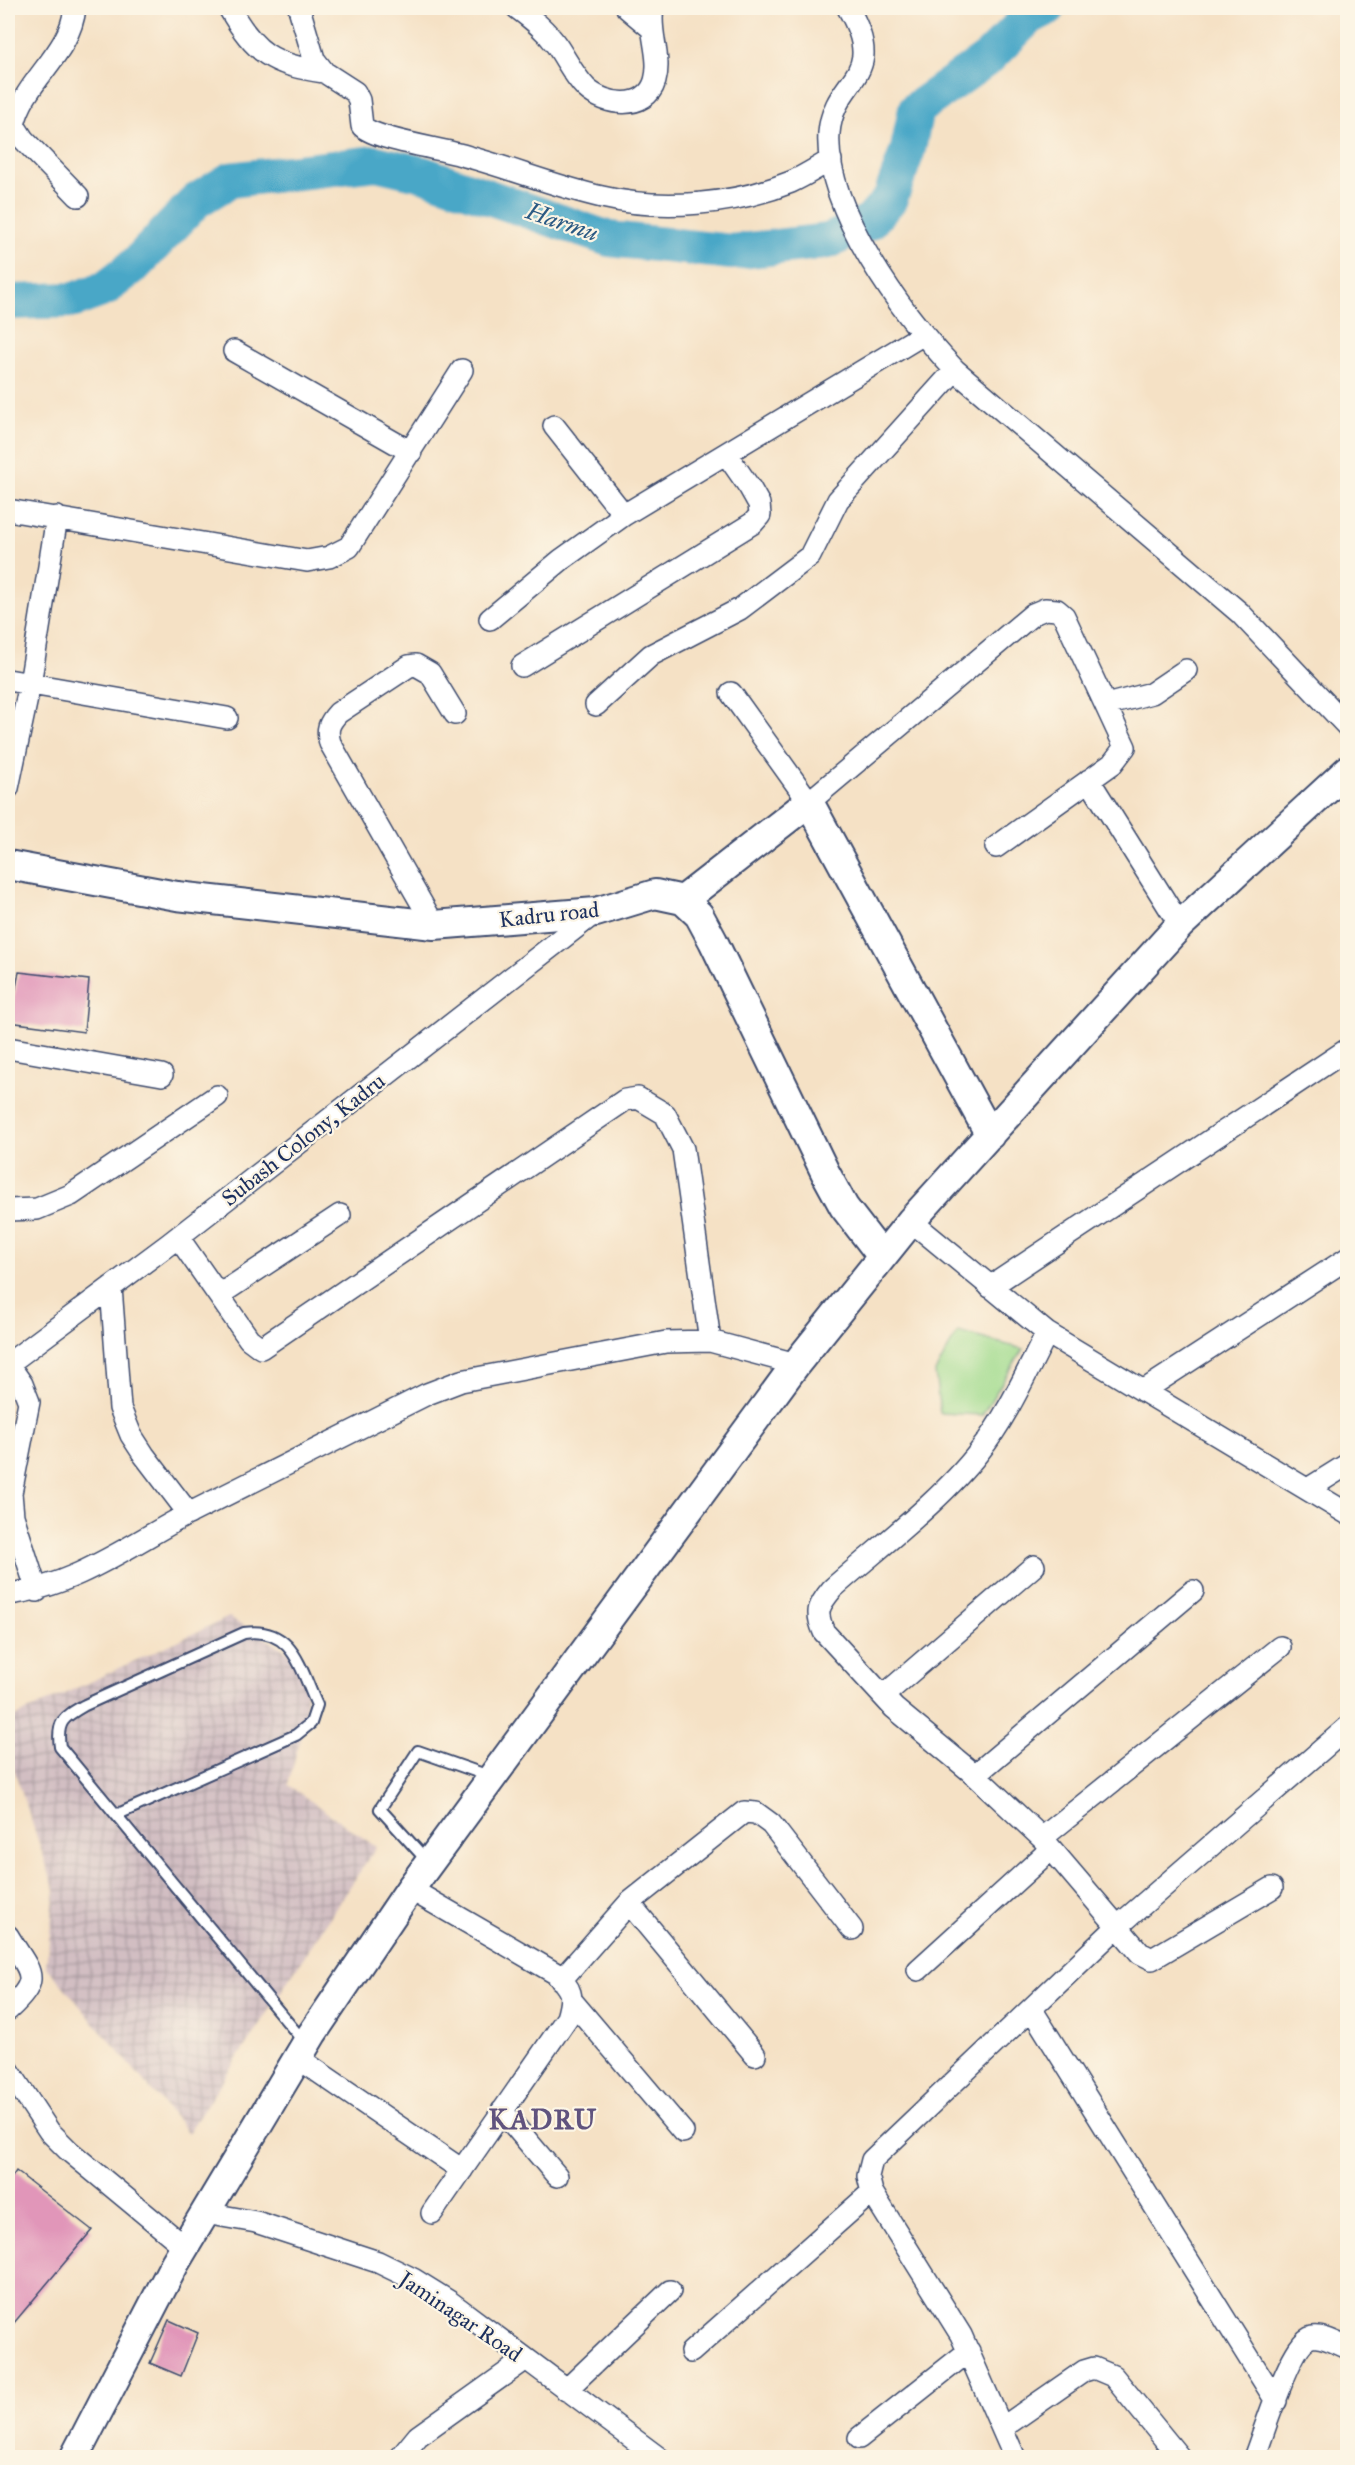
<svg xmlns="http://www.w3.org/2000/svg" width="1355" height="2465" font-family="'IM FELL Great Primer',serif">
  <defs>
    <pattern id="industrial-grid" width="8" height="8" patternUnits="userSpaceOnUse" patternTransform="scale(1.5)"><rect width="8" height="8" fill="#d2bec2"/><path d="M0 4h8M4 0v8" fill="none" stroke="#aa9ba1"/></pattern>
  </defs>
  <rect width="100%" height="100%" fill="#fcf5e5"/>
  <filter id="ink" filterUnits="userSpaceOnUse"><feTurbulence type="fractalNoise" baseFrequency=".0167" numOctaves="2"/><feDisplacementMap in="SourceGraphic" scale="12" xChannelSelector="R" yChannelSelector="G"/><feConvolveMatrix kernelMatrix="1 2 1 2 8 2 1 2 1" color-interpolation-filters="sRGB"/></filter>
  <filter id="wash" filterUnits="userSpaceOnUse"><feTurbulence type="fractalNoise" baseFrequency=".008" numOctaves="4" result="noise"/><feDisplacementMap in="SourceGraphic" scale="24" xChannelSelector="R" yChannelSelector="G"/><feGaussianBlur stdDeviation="1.35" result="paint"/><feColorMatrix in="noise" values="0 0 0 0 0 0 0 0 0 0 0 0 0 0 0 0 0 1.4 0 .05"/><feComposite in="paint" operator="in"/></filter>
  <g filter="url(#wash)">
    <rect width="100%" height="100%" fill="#f5e1c5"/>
    <!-- industrial -->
    <path fill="url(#industrial-grid)" d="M229,1617L307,1663L305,1720L288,1785L376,1847L188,2133L46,1966L55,1890L8,1752V1720Z"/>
    <!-- park -->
    <path fill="#a1db8e" stroke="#5e8576" stroke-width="1.5" d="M958,1332L1023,1349L982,1415L940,1413L935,1372Z"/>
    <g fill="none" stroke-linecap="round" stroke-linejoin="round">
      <!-- river -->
      <path stroke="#48a7c7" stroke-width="36" d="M8,302L74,300L104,289L135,265L196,201L230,180L376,163L423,174L609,239L732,252L828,241L870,222L890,199L908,149L916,109L988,58L1028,18L1048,8"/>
    </g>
    <g id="blocks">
      <!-- building -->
      <path fill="#e196b9" d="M19,972L89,980L84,1032L9,1022Z
        M16,2171L92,2230L8,2330V2183Z
        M169,2320L198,2333L181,2376L150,2363Z"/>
    </g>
  </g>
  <g filter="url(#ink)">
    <use href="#blocks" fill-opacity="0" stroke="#3c4a6d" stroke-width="1.5"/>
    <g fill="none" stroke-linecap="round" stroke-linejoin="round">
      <defs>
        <path id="lane" d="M116,1815L296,1735L311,1723L317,1705C300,1668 293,1626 244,1633L85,1705C64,1717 56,1721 60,1747L304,2042
          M429,1863L380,1809L418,1751L489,1776"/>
        <path id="street" d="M75,8C70,55 23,81 14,125L23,139L78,196
          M229,8C255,53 272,65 324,72
          M299,8L314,59L324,72L355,92L359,100L362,126C374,139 437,148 458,154C506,166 553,186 602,197C661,211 734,205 791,182C805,176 818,167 831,160
          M517,8C532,19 546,30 557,46C566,59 574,76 586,88C605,106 646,111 655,81C662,57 648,32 653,8
          M627,8L651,28
          M848,8C889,80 834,75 829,133C824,210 904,316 955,370L1240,613L1348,727
          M234,351L411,452
          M554,426L624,515
          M8,510L307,561L329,557L349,547L462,370
          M490,619L561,560L624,515L922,335
          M522,666L753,523L760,515L759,504L750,488L727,455
          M8,680L227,718
          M731,693L809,802L1033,614L1045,609L1057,610L1064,616L1125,747L1112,764L996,847
          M596,705L651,655L740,609L810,556L838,500L955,370
          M1106,705L1152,693L1186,670
          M1089,780L1180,925
          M8,788L30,684L57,517
          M434,925L330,743C326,729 329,723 338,713L409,666L416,665L430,673L455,714
          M8,1048L162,1075
          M8,1210L37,1209L71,1195L217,1096
          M911,1221L1047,1333L1348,1514
          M178,1237L249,1339L261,1348L625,1100L638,1098L665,1114L683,1149L710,1341
          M111,1287L120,1408L131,1435L144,1455L189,1514
          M990,1287L1348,1049
          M219,1295L340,1215
          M1047,1333C1026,1373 1007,1417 979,1452C942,1500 878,1548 832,1589C818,1606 815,1612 824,1632L894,1708L975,1775L1042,1838L1140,1953L1152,1959L1272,1888
          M8,1364L169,1244L596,912
          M8,1364L22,1384L29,1402L11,1493L13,1516L37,1591
          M1143,1391L1348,1258
          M1308,1489L1348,1464
          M8,1594C74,1587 131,1544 190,1513C268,1473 348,1434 427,1394L461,1381L666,1342L710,1341L796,1364
          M883,1696L1034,1566
          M975,1775L1193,1591
          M1042,1838L1280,1647
          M410,1889L555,1973C572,1990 574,1994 567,2018L432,2213
          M629,1903L755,2055
          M8,1936C30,1973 44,1977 8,2010
          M918,1970L1051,1849
          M561,1980L629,1903L744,1812L756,1813L771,1824L852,1929
          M572,2001L683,2132
          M1032,2010L1276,2401
          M298,2058L462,2170
          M8,2069L49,2131L69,2151L185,2247
          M502,2111L557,2176
          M205,2213L256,2222L378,2262L413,2279L450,2302L659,2458
          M691,2352L872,2192
          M566,2390L670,2291
          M1002,2428L1084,2371L1094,2368L1113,2376L1180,2458
          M859,2438L969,2351
          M400,2458L418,2436L526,2359
          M1015,2458L961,2335L872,2192L868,2176L872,2160L1117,1927L1348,1727
          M1254,2458C1263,2436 1291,2341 1312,2337C1323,2335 1338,2344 1348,2348"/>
        <path id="secondary" d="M8,865L177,896L434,925L596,912L655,894L683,900L699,915L713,941L826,1174L844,1207L881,1255
          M683,900L809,802L990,1135
          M74,2458L175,2263L312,2034L410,1889L796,1364L911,1221L1180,925L1348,770"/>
      </defs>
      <!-- lane casing -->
      <use href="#lane" stroke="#3c4a6d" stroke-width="14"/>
      <!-- street casing -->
      <use href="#street" stroke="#3c4a6d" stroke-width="24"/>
      <!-- secondary casing -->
      <use href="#secondary" stroke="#3c4a6d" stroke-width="32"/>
      <!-- lane -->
      <use href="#lane" stroke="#fff" stroke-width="10"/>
      <!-- street -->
      <use href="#street" stroke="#fff" stroke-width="21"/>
      <!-- secondary -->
      <use href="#secondary" stroke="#fff" stroke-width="28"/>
    </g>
  </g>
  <g text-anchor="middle" stroke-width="4.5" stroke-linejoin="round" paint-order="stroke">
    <!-- street labels -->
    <g font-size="22" fill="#1b2f5e" stroke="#fcf5e5">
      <text transform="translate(549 914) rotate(-6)" y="8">Kadru road</text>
      <text transform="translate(303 1139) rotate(-38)" y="8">Subash Colony, Kadru</text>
      <text transform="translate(461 2316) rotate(34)" y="8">Jaminagar Road</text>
    </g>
    <!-- water labels -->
    <g font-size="24" font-style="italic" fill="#2b5983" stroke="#fcf5e5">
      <text transform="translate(562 222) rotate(19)" y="8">Harmu</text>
    </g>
    <!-- district labels -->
    <g font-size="28" font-weight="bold" letter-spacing="1.5" fill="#60537e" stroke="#fcf5e5">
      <text x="543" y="2129">KADRU</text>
    </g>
  </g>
  <!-- margin -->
  <rect width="1355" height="2465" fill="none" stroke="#fcf5e5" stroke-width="30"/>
</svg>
